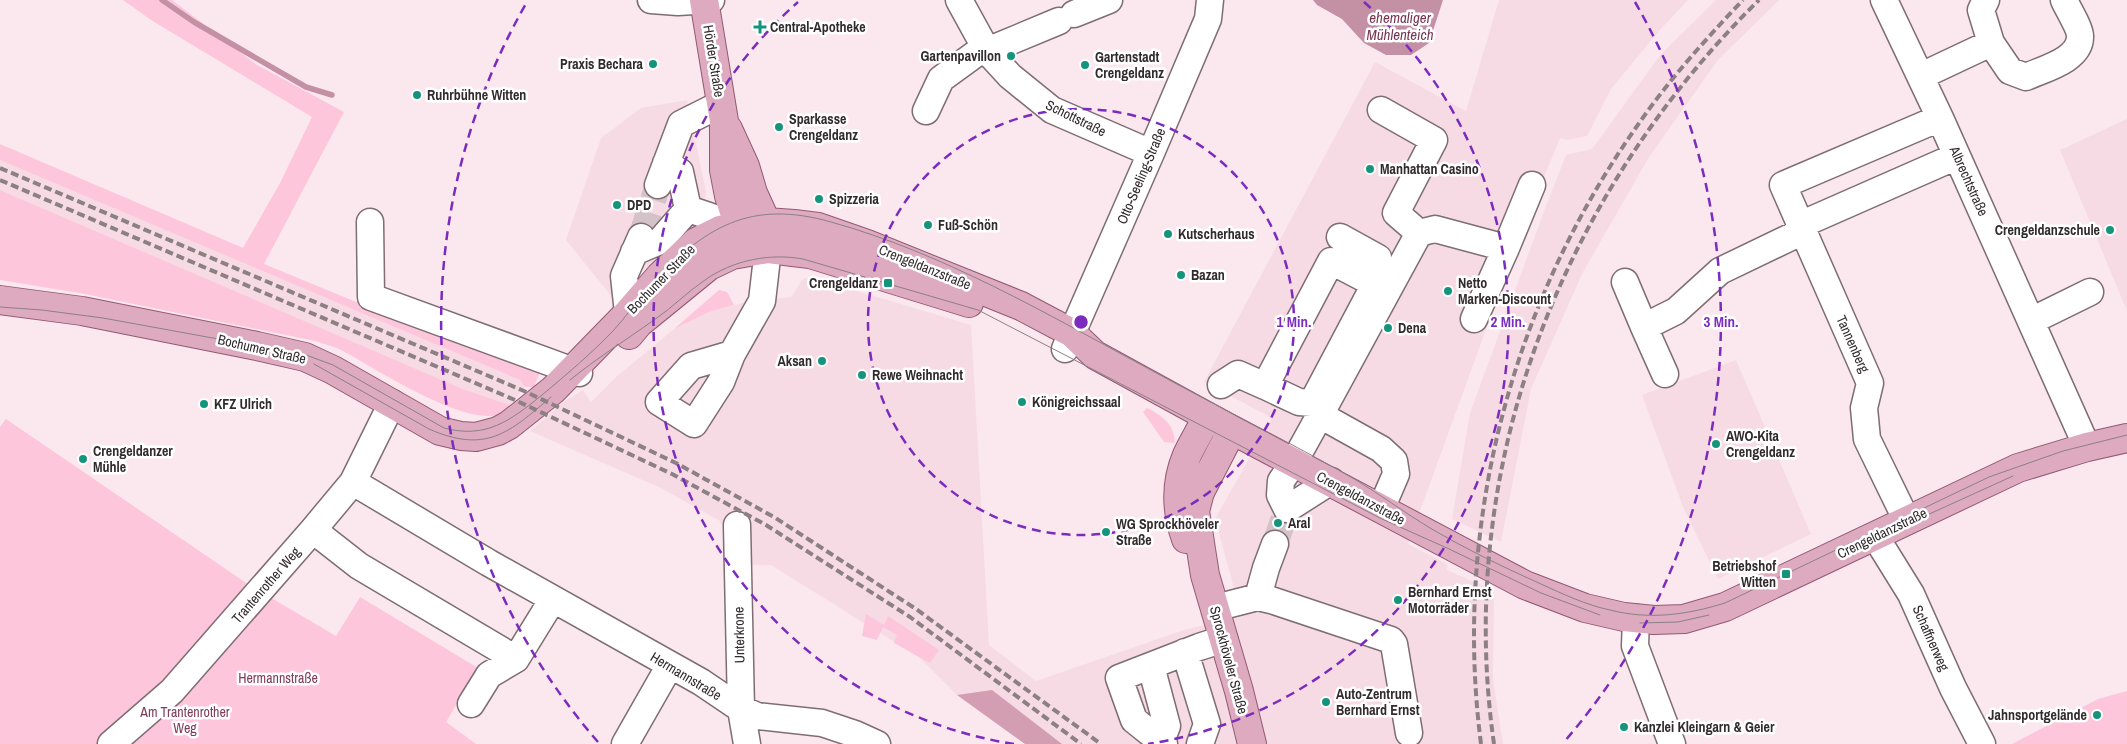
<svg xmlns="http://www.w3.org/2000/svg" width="2127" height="744" font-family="'Archivo Narrow',sans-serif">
  <rect width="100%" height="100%" fill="#fbe8ee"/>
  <!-- built -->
  <path fill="#f6dbe4" d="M1499,0H1688L1659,31L1611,89L1587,136L1567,140L1560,138L1520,236L1408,544L1447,564V570L1494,591L1493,680L1503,744H1025L957,695L920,658L771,565H746L730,529L720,523V521L663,489L530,431L565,401L583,390L591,402L615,378L674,329L709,312L728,307L746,302L791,297L802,280L807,278H814L971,325L989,645L1036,681L1187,629L1242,617L1215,519L1272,418L1204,382L1375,62L1466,111Z
    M1716,0H1779L1718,60L1649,157L1583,272L1531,389L1501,542L1452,519L1470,413L1546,206L1566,155L1592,149L1661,54Z
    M687,100L706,192L702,213L693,227L612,297L566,240L601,138L641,108Z
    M2127,119V311L2060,150Z
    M0,160L520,380L525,387L510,405L463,389L0,190Z
    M1736,360L1811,534L1718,579L1683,507L1642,395Z"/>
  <!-- green -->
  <path fill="#fdc6da" d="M123,0H172L257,65L344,112L264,264L441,337L536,363L542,367L534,387H525L520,380L0,160V144L243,248L280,183L312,117L151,20Z
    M0,190L463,389L510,405C488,445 368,363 341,350C333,346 324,344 315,341L85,294L0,280Z
    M719,290L727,292L734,305L709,312L674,329Z
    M1147,408C1163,416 1174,424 1175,443L1164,442L1143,412Z
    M6,419L255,589L172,684L101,744H0V427Z
    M263,593L336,636L360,597L478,668L446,722L476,744H121Z
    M866,614L884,625L888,616L939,650L930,663L894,643L897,635L883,627L877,640L862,636Z
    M2127,691V744H2012L2098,699Z"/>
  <!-- forest -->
  <path fill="#d39eb1" d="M992,690L1062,744H1025L957,695Z"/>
  <!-- water -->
  <path fill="#c490a3" d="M1313,0H1443L1429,43L1411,55H1386L1364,43L1342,19L1317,5Z"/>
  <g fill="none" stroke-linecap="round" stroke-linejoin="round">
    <!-- stream -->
    <path stroke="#c490a3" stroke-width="5.5" d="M162,0L194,22L306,87L332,95"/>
    <!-- minor-tunnel -->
    <path stroke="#d3c2c7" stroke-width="26" stroke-dasharray="26 13" stroke-linecap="butt" d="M641,237L658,185
      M1275,544L1287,509"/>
    <defs>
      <path id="minor" d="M651,0L678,2L711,0
        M959,0L987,51L1010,76L1052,110L1151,153
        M1884,0L1940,118L2087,447
        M1986,0L1981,10L1991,43L2010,71L2026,77C2043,69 2081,60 2080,36C2080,28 2068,9 2064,0
        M1074,14L1109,0
        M987,51L1059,21
        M1921,76L1991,43
        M1381,110L1434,140L1396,213L1419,233
        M926,111L941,79L985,47
        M666,163L680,172L688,209L739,226
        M658,185L681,124L721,104
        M370,222L371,297L579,373
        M1340,237L1378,258L1375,284L1312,403L1320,415L1419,233L1435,229L1506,248L1474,319
        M1506,248L1532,185
        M634,252L660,241L688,209
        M1625,282L1644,327L1676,311L1720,271L1795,235L1800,225L1957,156
        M2031,321L2090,292
        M639,323L628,313L624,276L641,237
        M1644,327L1665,374
        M1065,349L1151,153L1208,19L1210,0
        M732,354L691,366L659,402L694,424L721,382L732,354L762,301L768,249
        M1221,385L1238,374L1265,386
        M1312,403L1299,402L1265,386L1331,261L1375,284
        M1331,481L1287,509L1280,495L1281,481L1294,462L1320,415L1381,449L1394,461L1396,474L1381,509
        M353,482L489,563L701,682L741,709L757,716L822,723L855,734L877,744
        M1907,521L1867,439L1864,408L1870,383L1783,185L1940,118
        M737,525L741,709L747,744
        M313,530L359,566L516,659L553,599
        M1875,536L1911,594L1953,688L1982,744
        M1258,597L1266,568L1275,544
        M1215,608L1258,597L1271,600L1391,640L1394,644L1409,733
        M1636,618L1635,646L1672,744
        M1185,652L1207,724L1200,744
        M1151,666L1167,726L1161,741
        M471,704L489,675L516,659
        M111,744L172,691L313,530L353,482L392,403
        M625,744L670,665
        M1164,744L1134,720L1119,678L1199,647L1224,639"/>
      <path id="major" d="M704,0L724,121V170L729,196L744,243
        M728,129L745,166L753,193L763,215L767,238
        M0,300L82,311L257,346L305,357L333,370L440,431L461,436L476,437L498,431L509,425L553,390L628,313L660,276L696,242L720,230L739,226L766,222L794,224L818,227L867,244L1021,306L1072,333L1095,355L1232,430L1525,585L1585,608L1624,617L1654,620L1684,619L1725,607L2018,468L2087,447L2127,438
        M629,335L639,323L709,266L732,255L768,249L810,254L969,303
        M1232,430L1200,492L1195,511L1205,575L1239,691L1252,744
        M1186,539C1176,511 1175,483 1187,455C1193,442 1201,430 1207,416"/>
    </defs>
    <!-- minor casing -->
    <use href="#minor" stroke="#7e6d73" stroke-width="29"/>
    <!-- major casing -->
    <use href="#major" stroke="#935970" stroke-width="30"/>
    <!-- minor -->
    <use href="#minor" stroke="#fff" stroke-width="26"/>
    <!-- major -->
    <use href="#major" stroke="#ddaabf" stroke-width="28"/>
    <!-- tram -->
    <path stroke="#8c8084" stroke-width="1" d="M0,307L42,310L103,318L306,355L333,365L444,428C486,439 510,421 542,395C566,375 591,354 613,331C626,317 637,300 650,286C704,227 750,199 831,222C943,253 1047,314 1149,369C1218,407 1288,441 1356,480C1381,495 1405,513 1430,528C1466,549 1503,567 1541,584C1563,594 1586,605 1610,610C1649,620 1686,615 1725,603L1989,477L2063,451L2127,435
      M314,364L429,429C486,454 509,433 551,397
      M570,380C597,358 626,340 654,320C672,308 687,292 705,280C733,260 770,253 803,259L978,310L1382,519L1447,548L1541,593L1600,615
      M1872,540L2013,476
      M1640,623L1678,622L1709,615"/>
    <!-- rail -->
    <path stroke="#8c8084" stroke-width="4" stroke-dasharray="8 4" stroke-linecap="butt" d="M0,168L524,391L676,463L774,517L916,609L1101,744
      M0,180L515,400L672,474L766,525L910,617L1081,744
      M1481,744C1453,528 1510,307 1635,129C1667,82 1704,41 1743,0
      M1494,744C1454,467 1562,194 1759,0"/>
  </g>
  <!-- distance rings -->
  <g fill="none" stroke="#7b2cbf" stroke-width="2.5" stroke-dasharray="9 6">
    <circle cx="1081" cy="322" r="213"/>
    <path d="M1014 744A427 427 0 0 1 798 2M1364 2A427 427 0 0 1 1148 744"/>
    <path d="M598 742A640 640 0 0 1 527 2M1635 2A640 640 0 0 1 1564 742"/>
  </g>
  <!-- markers -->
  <g fill="#15947c" stroke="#fff" stroke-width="2">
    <path d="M757.5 19.5h5v5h5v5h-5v5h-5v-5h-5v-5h5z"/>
    <circle cx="1011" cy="56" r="5"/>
    <circle cx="653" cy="64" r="5"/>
    <circle cx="1085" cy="65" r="5"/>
    <circle cx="417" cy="95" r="5"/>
    <circle cx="779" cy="127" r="5"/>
    <circle cx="1370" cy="169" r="5"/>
    <circle cx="819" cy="199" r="5"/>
    <circle cx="617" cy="205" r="5"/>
    <circle cx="928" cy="225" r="5"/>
    <circle cx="2110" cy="230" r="5"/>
    <circle cx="1168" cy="234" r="5"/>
    <circle cx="1181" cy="275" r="5"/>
    <rect x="883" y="278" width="10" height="10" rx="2.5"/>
    <circle cx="1448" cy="291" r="5"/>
    <circle cx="1388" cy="328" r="5"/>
    <circle cx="822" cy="361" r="5"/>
    <circle cx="862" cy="375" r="5"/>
    <circle cx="1022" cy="402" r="5"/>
    <circle cx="204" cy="404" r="5"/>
    <circle cx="1716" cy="444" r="5"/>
    <circle cx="83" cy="459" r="5"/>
    <circle cx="1278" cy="523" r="5"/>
    <circle cx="1106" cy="532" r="5"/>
    <rect x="1781" y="569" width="10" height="10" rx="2.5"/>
    <circle cx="1398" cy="600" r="5"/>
    <circle cx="1326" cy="702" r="5"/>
    <circle cx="2097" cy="715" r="5"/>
    <circle cx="1624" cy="727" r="5"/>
  </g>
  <g text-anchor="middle" stroke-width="5" stroke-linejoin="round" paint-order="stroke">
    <!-- poi labels -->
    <g font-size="14" font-weight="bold" fill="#322b2d" stroke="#fff" text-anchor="start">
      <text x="770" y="32">Central-Apotheke</text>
      <text x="1001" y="61" text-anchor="end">Gartenpavillon</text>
      <text x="1095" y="62">Gartenstadt<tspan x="1095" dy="16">Crengeldanz</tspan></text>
      <text x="643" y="69" text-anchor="end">Praxis Bechara</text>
      <text x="427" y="100">Ruhrbühne Witten</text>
      <text x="789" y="124">Sparkasse<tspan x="789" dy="16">Crengeldanz</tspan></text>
      <text x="1380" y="174">Manhattan Casino</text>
      <text x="829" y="204">Spizzeria</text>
      <text x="627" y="210">DPD</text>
      <text x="938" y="230">Fuß-Schön</text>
      <text x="2100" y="235" text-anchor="end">Crengeldanzschule</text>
      <text x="1178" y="239">Kutscherhaus</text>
      <text x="1191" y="280">Bazan</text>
      <text x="878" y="288" text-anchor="end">Crengeldanz</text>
      <text x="1458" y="288">Netto<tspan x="1458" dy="16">Marken-Discount</tspan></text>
      <text x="1398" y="333">Dena</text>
      <text x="812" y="366" text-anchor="end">Aksan</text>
      <text x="872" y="380">Rewe Weihnacht</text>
      <text x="1032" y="407">Königreichssaal</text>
      <text x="214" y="409">KFZ Ulrich</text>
      <text x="1726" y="441">AWO-Kita<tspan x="1726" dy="16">Crengeldanz</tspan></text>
      <text x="93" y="456">Crengeldanzer<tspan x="93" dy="16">Mühle</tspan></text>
      <text x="1288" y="528">Aral</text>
      <text x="1116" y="529">WG Sprockhöveler<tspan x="1116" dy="16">Straße</tspan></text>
      <text x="1776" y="571" text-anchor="end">Betriebshof<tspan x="1776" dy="16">Witten</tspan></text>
      <text x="1408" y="597">Bernhard Ernst<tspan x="1408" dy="16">Motorräder</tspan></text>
      <text x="1336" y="699">Auto-Zentrum<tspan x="1336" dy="16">Bernhard Ernst</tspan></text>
      <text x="2087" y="720" text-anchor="end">Jahnsportgelände</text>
      <text x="1634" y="732">Kanzlei Kleingarn &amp; Geier</text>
    </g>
    <!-- street labels -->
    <g font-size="14" fill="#322b2d" stroke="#fff">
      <text transform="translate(714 61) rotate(81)" y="5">Hörder Straße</text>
      <text transform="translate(1076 118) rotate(26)" y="5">Schottstraße</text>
      <text transform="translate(1141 176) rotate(-67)" y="5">Otto-Seeling-Straße</text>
      <text transform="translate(1969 181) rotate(66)" y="5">Albrechtstraße</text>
      <text transform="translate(925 267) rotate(22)" y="5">Crengeldanzstraße</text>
      <text transform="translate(661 279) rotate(-46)" y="5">Bochumer Straße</text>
      <text transform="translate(1853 344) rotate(66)" y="5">Tannenberg</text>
      <text transform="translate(262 349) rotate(13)" y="5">Bochumer Straße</text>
      <text transform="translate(1361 498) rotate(28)" y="5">Crengeldanzstraße</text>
      <text transform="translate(1882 533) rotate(-26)" y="5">Crengeldanzstraße</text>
      <text transform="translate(266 585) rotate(-49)" y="5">Trantenrother Weg</text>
      <text transform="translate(739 635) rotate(-91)" y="5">Unterkrone</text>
      <text transform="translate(1931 638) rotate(66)" y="5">Schaffnerweg</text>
      <text transform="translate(1229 660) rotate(75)" y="5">Sprockhöveler Straße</text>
      <text transform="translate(686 676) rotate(31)" y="5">Hermannstraße</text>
    </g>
    <!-- park labels -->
    <g font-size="14" fill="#7f3c58" stroke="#fff">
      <text x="278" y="683">Hermannstraße</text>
      <text x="185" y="717">Am Trantenrother<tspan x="185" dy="16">Weg</tspan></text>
    </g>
    <!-- water labels -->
    <g font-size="15" font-style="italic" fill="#763450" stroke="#fff">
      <text x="1400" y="23">ehemaliger<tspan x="1400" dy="17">Mühlenteich</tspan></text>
    </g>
  </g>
  <circle cx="1081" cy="322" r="8" fill="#7b2cbf" stroke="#fff" stroke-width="2.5"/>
  <g font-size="15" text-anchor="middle" font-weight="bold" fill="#7b2cbf" stroke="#fff" stroke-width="5" stroke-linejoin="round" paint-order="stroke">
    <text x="1294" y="327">1 Min.</text>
    <text x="1508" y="327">2 Min.</text>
    <text x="1721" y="327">3 Min.</text>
  </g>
</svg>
